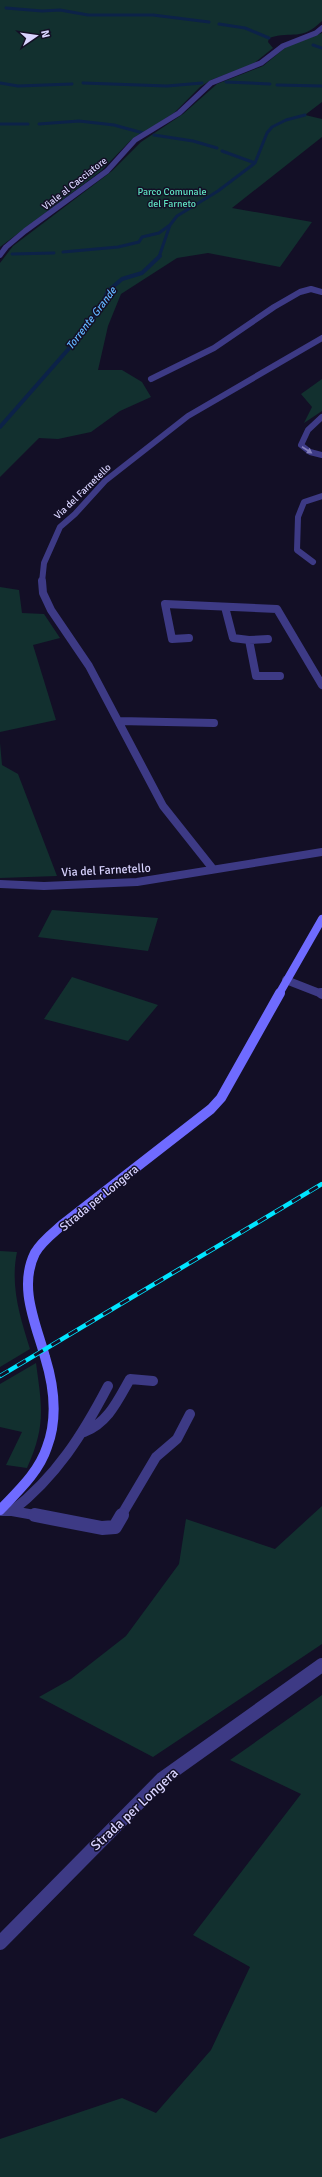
<svg xmlns="http://www.w3.org/2000/svg" width="322" height="2177" font-family="Signika,sans-serif">
  <rect width="100%" height="100%" fill="#130f26"/>
  <!-- green -->
  <path fill="#12302f" d="M0,0H322V21C300,42 294,30 269,38L268,42L273,48L253,64L211,80L200,87L174,113L130,141L101,171L0,247Z
    M322,33V102L305,115L322,119V137L232,208L312,222L280,267L208,253L177,258L121,294L108,326L98,370H122L142,382L151,397L120,411L91,432L58,439L39,438L0,477V263L13,246L112,171L141,142L183,114L217,84L263,66L286,47Z
    M322,379V411L304,423L312,407L301,394Z
    M0,587L19,590L22,613L44,614L60,638L33,645L56,720L0,732Z
    M0,743L2,765L18,774L57,876L0,878Z
    M52,910L158,918L148,951L38,937Z
    M72,977L158,1005L128,1041L44,1019Z
    M0,1251L17,1252C10,1286 20,1317 30,1349L0,1367Z
    M36,1363C42,1407 46,1426 27,1468L6,1465L22,1432L0,1427V1384Z
    M322,1506V1644L153,1757L39,1697L71,1679L126,1636L179,1564L186,1519L275,1549Z
    M322,1695V2177H0V2139L122,2098L156,2113L211,2050L250,1967L193,1935L301,1794L230,1760Z"/>
  <g fill="none" stroke-linecap="round" stroke-linejoin="round">
    <!-- stream-far1 -->
    <path stroke="#0c2248" stroke-width="3" d="M6,8L42,11L60,10L88,15H153L209,22
      M219,24L245,28L269,38
      M313,45L322,48
      M226,82L270,84
      M0,83L18,86L72,84
      M83,83L167,86L202,83
      M277,85L322,86
      M0,124H28
      M39,124L79,121L114,125L143,133
      M154,135L193,141L217,148
      M222,151L255,163
      M63,252L118,247L139,242L142,237L159,233L170,225
      M12,254L54,253
      M159,257L170,225L177,216L218,191L255,163L267,133L272,127L286,120L305,115"/>
    <!-- stream -->
    <path stroke="#0c2248" stroke-width="4" d="M0,427L87,328L102,305L108,291L122,279L142,273L160,256"/>
    <!-- street-far4 -->
    <path stroke="#3d3a85" stroke-width="5.5" d="M0,255L6,247L25,231L107,171L135,140L179,113L211,83L261,63L283,46L316,33L322,28"/>
    <!-- street-far3 -->
    <path stroke="#3d3a85" stroke-width="6" d="M151,379L214,348L274,307L300,292L311,289L322,292
      M322,417L308,430L301,445L310,452L322,455
      M313,562L297,550L298,517L304,502L322,496
      M42,582L44,563L60,527L75,514L105,481L188,416L322,338"/>
    <!-- street-far2 -->
    <path stroke="#3d3a85" stroke-width="8" d="M42,581L43,593L51,610L89,666L163,806L213,869
      M225,607L233,638L249,640L256,676H280
      M189,638L172,639L165,604L277,609L322,685
      M249,640L268,639
      M119,721L214,723
      M0,884L44,886L137,882L322,852
      M286,980L322,994"/>
    <!-- street-far1 -->
    <path stroke="#3d3a85" stroke-width="10" d="M321,993L322,994
      M84,1432C108,1423 118,1400 130,1379L153,1381
      M0,1511H12L40,1516
      M12,1511C56,1477 83,1434 108,1386
      M121,1516L156,1457L177,1439L190,1414"/>
    <!-- street -->
    <path stroke="#3d3a85" stroke-width="14" d="M35,1515L102,1528L115,1527L122,1515
      M0,1943L162,1779L322,1665"/>
    <!-- secondary-far1 -->
    <path stroke="#6f6bff" stroke-width="8" d="M279,994L322,919"/>
    <!-- secondary -->
    <path stroke="#6f6bff" stroke-width="10" d="M0,1510C18,1491 39,1472 47,1447C58,1418 54,1386 45,1357C36,1324 18,1287 35,1253C41,1242 53,1233 62,1225L211,1109L221,1098L280,993"/>
    <defs>
      <path id="rail" d="M0,1376L322,1184"/>
    </defs>
    <!-- rail casing -->
    <use href="#rail" stroke="#00e5ff" stroke-width="4.5"/>
    <!-- rail -->
    <use href="#rail" stroke="#130f26" stroke-width="3" stroke-dasharray="10" stroke-linecap="butt"/>
  </g>
  <!-- one-way arrows -->
  <defs><path id="oneway-solid" d="M-6-.8H1V-3.2L6.5 0L1 3.2V.8H-6Z"/></defs>
  <use fill="#837fbc" href="#oneway-solid" transform="translate(307 450) rotate(33)"/>
  <g text-anchor="middle" stroke-width="3" stroke-linejoin="round" paint-order="stroke">
    <!-- far-street labels -->
    <g font-size="10" fill="#d9d4ff" stroke="#130f26">
      <text transform="translate(74 183) rotate(-38)" y="4">Viale al Cacciatore</text>
      <text transform="translate(82 491) rotate(-44)" y="4">Via del Farnetello</text>
    </g>
    <!-- far-park labels -->
    <g font-size="10" fill="#5fe0c0" stroke="#130f26">
      <text x="172" y="195">Parco Comunale<tspan x="172" dy="12">del Farneto</tspan></text>
    </g>
    <!-- far-water labels -->
    <g font-size="11" font-style="italic" fill="#62b6ff" stroke="#130f26">
      <text transform="translate(91 318) rotate(-53)" y="4">Torrente Grande</text>
    </g>
    <!-- street labels -->
    <g font-size="12" fill="#d9d4ff" stroke="#130f26">
      <text transform="translate(106 870) rotate(-3)" y="4">Via del Farnetello</text>
      <text transform="translate(99 1198) rotate(-39)" y="4">Strada per Longera</text>
    </g>
    <!-- near-street labels -->
    <g font-size="14" fill="#d9d4ff" stroke="#130f26">
      <text transform="translate(134 1809) rotate(-43)" y="5">Strada per Longera</text>
    </g>
  </g>
  <!-- north arrow -->
  <g transform="translate(36 36) rotate(77)" stroke="#130f26" stroke-width="3" paint-order="stroke">
  <path d="M0-3L7 15L0 10L-7 15Z" fill="#d9d4ff"/>
  <text y="-6" font-size="11" font-weight="bold" text-anchor="middle" fill="#d9d4ff">N</text>
  </g>
</svg>
